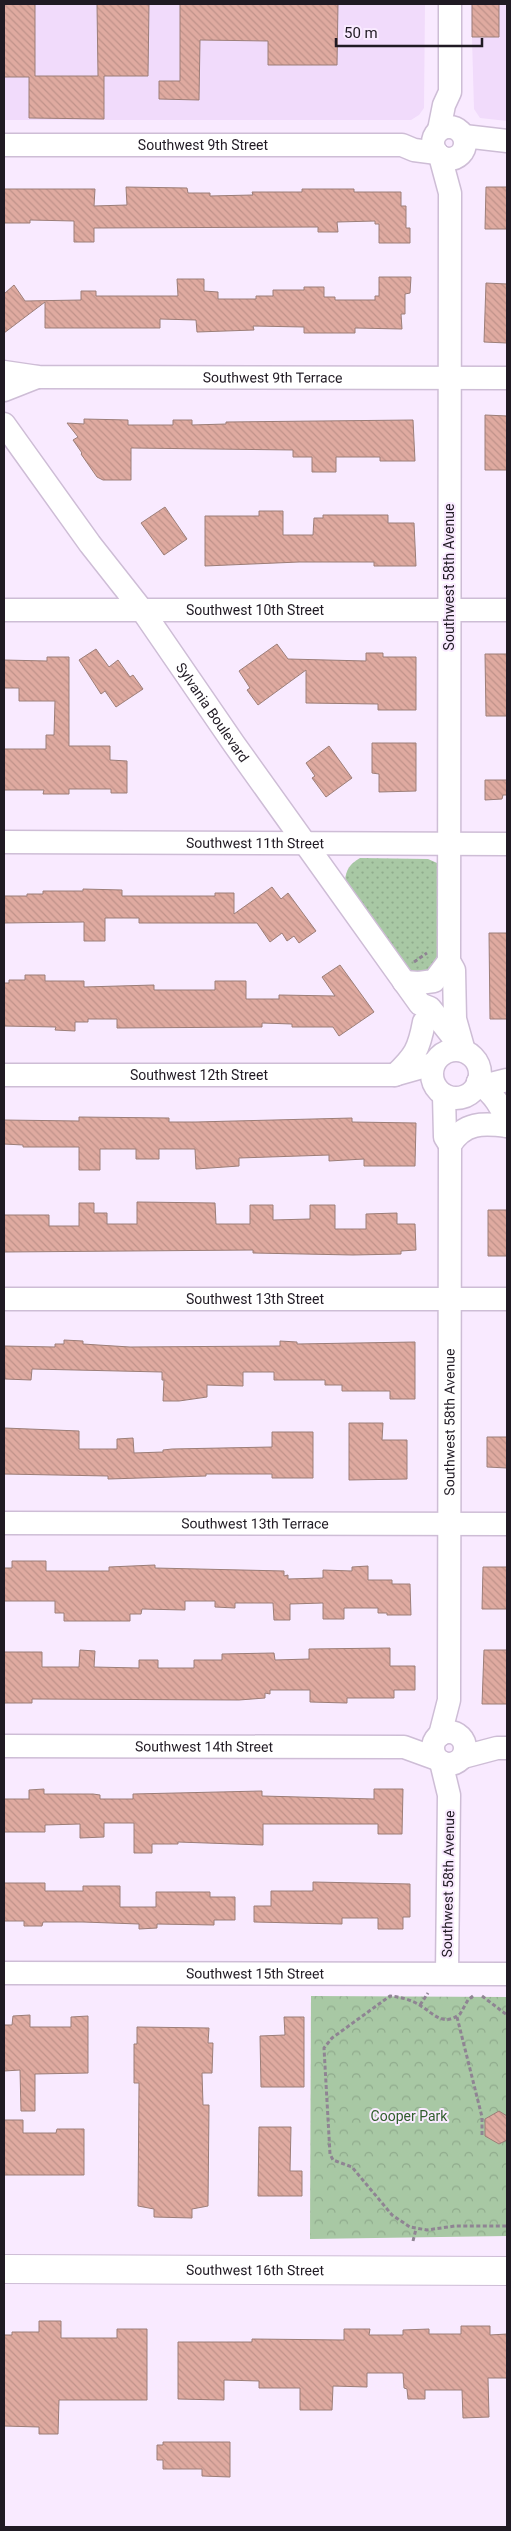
<svg xmlns="http://www.w3.org/2000/svg" width="511" height="2531" font-family="Roboto,sans-serif">
  <defs>
    <pattern id="grass-dots" width="8" height="8" patternUnits="userSpaceOnUse" patternTransform="scale(1.25)"><rect width="8" height="8" fill="#a8c8a4"/><path d="M2 2h.1M6 6h.1" fill="none" stroke="#90ab8d" stroke-width="1.8" stroke-linecap="round"/></pattern>
    <pattern id="park-crowns" width="20" height="18" patternUnits="userSpaceOnUse" patternTransform="scale(1.25)"><rect width="20" height="18" fill="#a8c8a4"/><path d="M2 6a3 3 0 1 1 6 0M12 15a3 3 0 1 1 6 0" fill="none" stroke="#90ab8d"/></pattern>
    <pattern id="building-back-hatch" width="6" height="6" patternUnits="userSpaceOnUse" patternTransform="scale(1.25)"><rect width="6" height="6" fill="#dfaaa0"/><path d="M-1 5l2 2M0 0l6 6M5-1l2 2" fill="none" stroke="#bf928a"/></pattern>
  </defs>
  <rect width="100%" height="100%" fill="#f9eaff"/>
  <!-- built -->
  <path fill="#f1dbfb" d="M4,4H425L424,108L419,115L411,120H4Z
    M471,4H507V121L480,118L474,109Z"/>
  <!-- grass -->
  <path fill="url(#grass-dots)" d="M360,858L428,859L437,863L441,872V961L434,971L412,973L345,881C346,869 350,864 360,858Z"/>
  <!-- park -->
  <path fill="url(#park-crowns)" d="M311,1996L507,1997V2236L310,2239Z"/>
  <!-- building -->
  <path fill="url(#building-back-hatch)" stroke="#9c7e78" d="M4,4H35V76H98L97,4H149L148,76H104V119L29,118V77H4Z
    M180,4H338L337,65H268V41L200,40L199,100L159,99V81H180Z
    M472,4H499V37H472Z
    M126,187L187,188L188,193H210V196L253,195L252,192H302V189H354V192H401V206H406V228H410V243H379V224H375V221L337,222L338,232H318V227L94,228V242H74V221L30,220V223H4V189H95L94,206L127,205Z
    M486,187H507V229H485Z
    M379,277H411L410,293L405,294V314H401L402,329L355,328V333H304V327L253,326L254,330L197,332L196,320L160,319V328H45V302L4,333V294L14,285L25,301L81,300V291H96V296H178L177,279H204V291L218,292V299H256V296H273V290H304V287H324V297H335V300H375V296H379Z
    M486,283L507,284V343L484,342Z
    M485,415L507,416V470H485Z
    M84,419L128,420V425H173V420H192V425L226,424V422L413,420L415,461H380V457H336V472H312V457H293V450L131,448V480H103L97,477L81,454L82,453L73,440L78,437L67,423L84,424Z
    M165,507L187,539L164,555L141,523Z
    M259,511H283V535H313L314,518H323V515H388V523H414L416,566H374V562H299L205,566V516H259Z
    M277,644L288,659L366,661V653H383V657H416V710H378V704L306,703V670L258,705L247,690L250,688L239,671Z
    M96,649L109,667L118,660L130,677L133,675L143,689L116,707L105,691L101,694L79,660Z
    M485,654H507V716H486Z
    M47,657H69V746H110V760L127,761V793H111V789H69V794H43L44,790H4V749H46V735H54L55,701H19V688H4V660L47,661Z
    M372,743H416V791L379,792V774L372,773Z
    M329,746L352,778L326,797L312,778L315,776L306,763Z
    M485,780H507V795H503L502,799L485,800Z
    M272,887L281,899L288,893L316,931L299,943L294,936L287,941L282,933L270,942L257,923H139V918H105V941H84V922L4,923V896H27V894H43V891H83V889L122,890V896H215V893H234V914Z
    M489,933H507V1019H490Z
    M340,965L374,1012L339,1036L333,1027H292V1024L262,1023V1027L117,1028V1019H88V1022H75V1031L55,1030L56,1027L4,1026V983H9V980H25V975H45V981H84V987L154,985V990H215V981H246V999H279V995L335,996L322,977Z
    M79,1117L169,1118V1122H196L352,1118V1122L416,1123L415,1166H364V1159L329,1161V1155L239,1158V1166L196,1169L195,1149H159V1159H136V1149H100V1170H79V1147H23V1145L4,1144V1120L79,1121Z
    M137,1202L215,1203L216,1224H250V1205H273V1220L310,1219V1205H335V1229H366V1214L397,1213V1224H415L416,1250L401,1251V1254L353,1255L253,1253V1250L4,1252V1215H49V1226H79V1203H94V1213H107V1224H137Z
    M488,1210H507V1256H488Z
    M64,1340L83,1341V1344L98,1345L130,1347L280,1346V1341L297,1342V1344L415,1342V1399H390V1391H342V1385H325V1380H274V1372H243V1386L207,1385V1397L179,1401H163L164,1380H162V1372L32,1369L31,1380L5,1379L4,1346L55,1347V1344H64Z
    M349,1423H383L382,1440H407V1479L349,1480Z
    M4,1428L79,1431V1449H117V1439L133,1438L134,1453L163,1452V1450L172,1449L272,1447V1432H313V1478H272V1474H206V1476L108,1479V1476L4,1474Z
    M487,1437H507V1468L487,1467Z
    M12,1561H46V1571H109V1567L155,1565V1568L284,1571V1576L288,1575V1579L323,1578V1570L352,1571V1567L368,1566V1580H392V1584H410L411,1615H387V1613H378V1608H344V1619H323V1603L290,1604V1620H274L273,1603H235V1608L215,1607V1601H185V1610L142,1609L141,1614H130V1621H64V1613H55V1601H4V1568H12Z
    M483,1567H507V1609H482Z
    M390,1648V1666H415V1690H394V1698H347V1703L310,1702V1690H270V1694L265,1693V1698L239,1700L32,1699V1703H4V1652H42V1667H79L80,1650L95,1651L94,1667L139,1668V1660H158V1668H194V1660H222V1654L274,1653L275,1660L309,1659V1649Z
    M484,1650H507V1704H482Z
    M44,1789V1794H93L100,1795V1799H133V1794L262,1791V1796L374,1799V1789H403L402,1834H378V1824H263V1845L178,1842V1844H152V1853H134V1823H104V1837L80,1838V1824L45,1825V1832H4V1799H29V1790Z
    M313,1882L410,1884V1917H403V1929H378V1918H342V1924L254,1922V1906H271V1891H313Z
    M4,1883H45V1891H83V1886H120V1907H156V1892H210V1897H235V1920H214V1925L157,1924V1928L139,1929V1924L83,1922H43L42,1926H24V1921H4Z
    M30,2015V2027H71V2017L88,2016V2073L35,2074V2111H21L20,2070L4,2071V2025H12L13,2016Z
    M284,2017H304V2087H261L260,2036L285,2035Z
    M137,2027L209,2028L208,2043H213L212,2073H202L203,2105H209L208,2206L192,2209V2218L154,2217V2209L138,2206L139,2083H134V2044H137Z
    M499,2111L507,2116V2140L499,2144L485,2136V2119Z
    M4,2120H23V2133H56L57,2129H84V2175H4Z
    M259,2127H291L290,2171H302V2196H258Z
    M39,2321H61V2338H117V2329H147V2400H59L58,2434H39V2427L4,2426V2335H12V2332H39Z
    M461,2326H490V2335L507,2334V2378H488L489,2417L463,2418L462,2390H425V2399H408L407,2389L404,2388L403,2373H367V2387L333,2386L332,2410H300V2388H259V2381L224,2380V2400L178,2399V2342H252V2339L344,2340V2329H370L369,2335H403V2330L429,2329V2334H461Z
    M163,2442H230V2477L202,2476V2469H163V2460H157V2445H163Z"/>
  <g fill="none" stroke-linecap="round" stroke-linejoin="round">
    <defs>
      <g id="minor">
        <circle cx="449" cy="143" r="16"/>
        <path d="M439,130L444,105L450,92V4"/>
        <path d="M464,136L507,141"/>
        <path id="s1" d="M4,145H402L414,150L437,153"/>
        <path d="M440,156L450,193L449,961L454,970L455,1019L464,1051"/>
        <path id="s2" d="M4,372L38,377L507,378"/>
        <path d="M4,390L37,377"/>
        <path id="s3" d="M4,424L90,544L142,610L234,744L420,1004L430,1008L457,1042"/>
        <path id="s4" d="M4,610H507"/>
        <path id="s5" d="M4,842L507,844"/>
        <path d="M404,982L419,983L434,981L449,961"/>
        <circle cx="456" cy="1074" r="24"/>
        <path id="s6" d="M4,1075H394L433,1064"/>
        <path d="M395,1075C415,1056 419,1049 424,1022"/>
        <path d="M478,1082C494,1095 503,1107 507,1126"/>
        <path d="M478,1082L491,1084L507,1080"/>
        <path d="M444,1095L445,1137L450,1145"/>
        <path id="s7" d="M4,1299H507"/>
        <path id="s8" d="M4,1523L507,1524"/>
        <circle cx="449" cy="1748" r="16"/>
        <path id="s9" d="M440,1735L449,1700L450,1145C464,1122 483,1123 507,1126"/>
        <path id="s10" d="M4,1746L404,1747L437,1759"/>
        <path d="M463,1757L497,1748H507"/>
        <path d="M441,1762L449,1795L447,1973"/>
        <path id="s11" d="M4,1973L507,1974"/>
      </g>
      <g id="tertiary">
        <path id="s12" d="M4,2269L507,2271"/>
      </g>
    </defs>
    <!-- minor casing -->
    <use href="#minor" stroke="#cebdd6" stroke-width="25"/>
    <!-- tertiary casing -->
    <use href="#tertiary" stroke="#cebdd6" stroke-width="30"/>
    <!-- path -->
    <path stroke="#8f8493" stroke-width="3" stroke-dasharray="4 2.5" stroke-linecap="butt" d="M414,962L427,953
      M473,1996L468,2000L460,2014C443,2027 434,2014 421,2006C412,2000 401,1997 390,1996L332,2038L324,2048L330,2154L333,2160L352,2167L392,2215L410,2227L427,2230L455,2226H507
      M482,1996L507,2015
      M420,2005L428,1993
      M457,2017L482,2117V2135
      M413,2241L416,2229"/>
    <!-- minor -->
    <use href="#minor" stroke="#fff" stroke-width="22"/>
    <!-- tertiary -->
    <use href="#tertiary" stroke="#fff" stroke-width="28"/>
  </g>
  <g text-anchor="middle" stroke-width="4" stroke-linejoin="round" paint-order="stroke">
    <!-- street labels -->
    <g font-size="14" fill="#201a23" stroke="#f9eaff">
      <text dy="5" stroke="none"><textPath href="#s1" startOffset="199">Southwest 9th Street</textPath></text>
      <text dy="5" stroke="none"><textPath href="#s2" startOffset="269">Southwest 9th Terrace</textPath></text>
      <text transform="translate(449 577) rotate(-90)" y="5">Southwest 58th Avenue</text>
      <text dy="5" stroke="none"><textPath href="#s4" startOffset="251">Southwest 10th Street</textPath></text>
      <text dy="5" stroke="none"><textPath href="#s3" startOffset="356">Sylvania Boulevard</textPath></text>
      <text dy="5" stroke="none"><textPath href="#s5" startOffset="251">Southwest 11th Street</textPath></text>
      <text dy="5" stroke="none"><textPath href="#s6" startOffset="195">Southwest 12th Street</textPath></text>
      <text dy="5" stroke="none"><textPath href="#s7" startOffset="251">Southwest 13th Street</textPath></text>
      <text dy="5" stroke="none"><textPath href="#s9" startOffset="314">Southwest 58th Avenue</textPath></text>
      <text dy="5" stroke="none"><textPath href="#s8" startOffset="251">Southwest 13th Terrace</textPath></text>
      <text dy="5" stroke="none"><textPath href="#s10" startOffset="200">Southwest 14th Street</textPath></text>
      <text transform="translate(448 1884) rotate(-89)" y="5">Southwest 58th Avenue</text>
      <text dy="5" stroke="none"><textPath href="#s11" startOffset="251">Southwest 15th Street</textPath></text>
      <text dy="5" stroke="none"><textPath href="#s12" startOffset="251">Southwest 16th Street</textPath></text>
    </g>
    <!-- park labels -->
    <g font-size="14" fill="#305e2c" stroke="#f9eaff">
      <text x="409" y="2121">Cooper Park</text>
    </g>
  </g>
  <!-- border -->
  <rect width="511" height="2531" fill="none" stroke="#201a23" stroke-width="10"/>
  <!-- scale -->
  <path d="M336 38v8h146v-8" fill="none" stroke="#201a23" stroke-width="2.5"/>
  <text x="344" y="38" font-size="15" fill="#201a23" stroke="#f9eaff" stroke-width="4" paint-order="stroke">50 m</text>
</svg>
